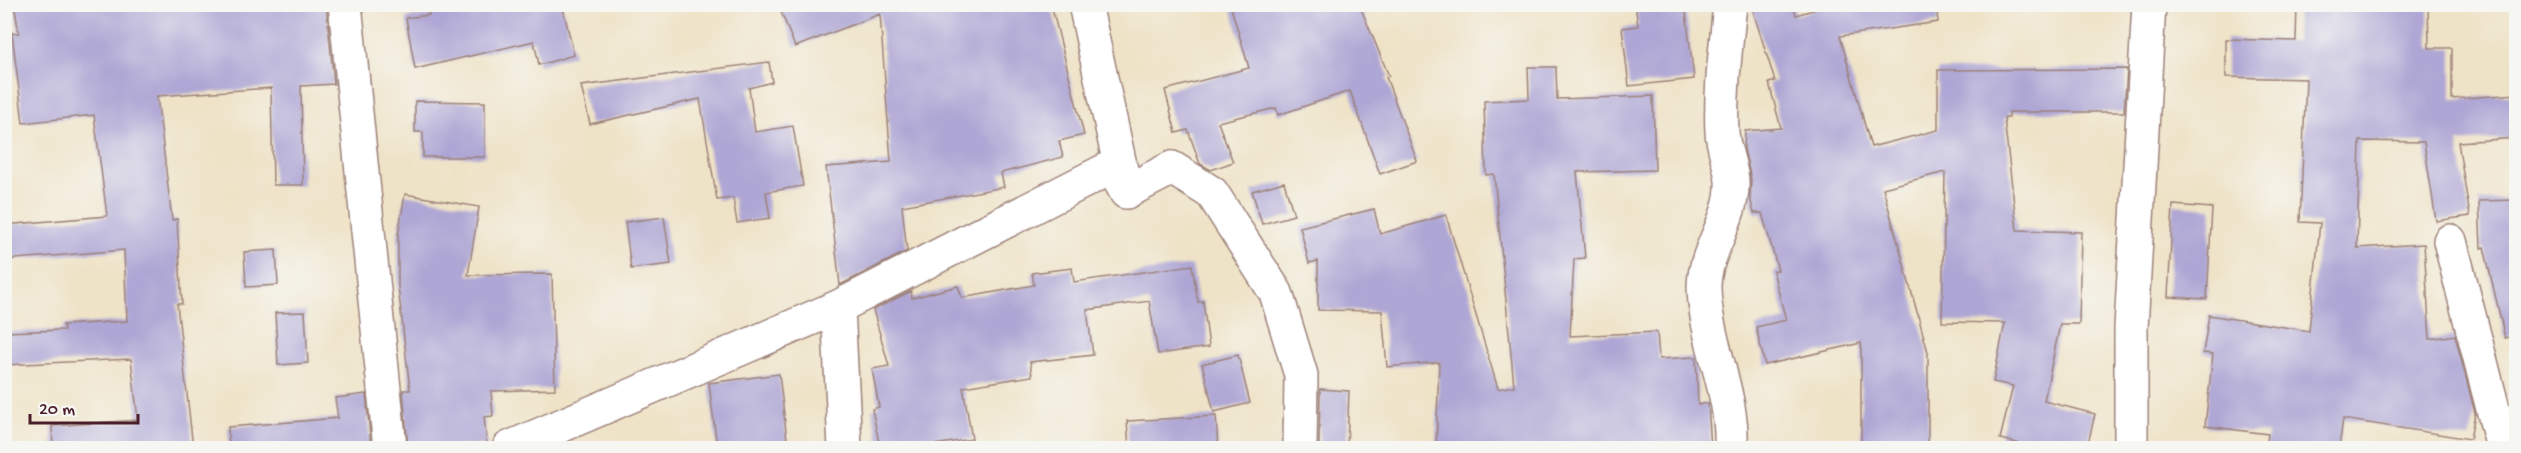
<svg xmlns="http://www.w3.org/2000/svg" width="2521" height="453" font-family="'Gochi Hand',sans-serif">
  <rect width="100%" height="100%" fill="#f6f6f2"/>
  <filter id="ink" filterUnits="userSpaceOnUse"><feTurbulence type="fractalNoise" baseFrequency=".0167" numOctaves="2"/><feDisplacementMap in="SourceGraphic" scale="12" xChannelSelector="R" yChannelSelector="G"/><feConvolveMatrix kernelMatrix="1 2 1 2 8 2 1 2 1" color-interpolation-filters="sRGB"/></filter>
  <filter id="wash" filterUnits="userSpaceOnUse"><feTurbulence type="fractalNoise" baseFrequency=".008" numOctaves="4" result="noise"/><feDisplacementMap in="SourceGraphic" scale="24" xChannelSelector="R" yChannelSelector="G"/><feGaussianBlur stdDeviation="1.35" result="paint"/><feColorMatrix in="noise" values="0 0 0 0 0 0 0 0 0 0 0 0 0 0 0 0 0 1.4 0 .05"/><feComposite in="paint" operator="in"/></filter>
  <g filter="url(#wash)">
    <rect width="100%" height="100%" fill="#efe3c7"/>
    <g id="blocks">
      <!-- building -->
      <path fill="#aea6d4" d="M14,4H326L334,84L301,86L303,185H273L271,88L157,96L172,220L177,219L182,304H177L193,448H53L52,426L138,420L131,359L4,365V332L64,330L63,325L127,321L124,250L4,260V225L107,216L94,115L23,123L12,33H19Z
        M428,4H562L574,55L539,65L534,41L415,69L406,18L429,15Z
        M778,4H1051L1084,135L1059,141L1063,157L1001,173L1004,187L902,206L907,251L840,285L826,167L891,162L880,14L795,47Z
        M1230,4H1359L1389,76L1386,77L1417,161L1380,174L1350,91L1278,115L1276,108L1218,122L1233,162L1211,170L1200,164L1188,130L1176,133L1165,90L1249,68Z
        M1635,4H1685L1694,79L1629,86L1622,28L1638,26Z
        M1774,4H1793L1796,15L1833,4H1936L1938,22L1840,36L1871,147L1938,130V70L2127,69L2124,112H2009V118H2004L2017,230L2081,232L2079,324H2060L2044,401L2095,414L2087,448H2038L2000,439L2013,386L1993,382L2005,323L1942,322L1945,172L1883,188L1928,352V448H1861V343L1765,365L1756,327L1786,320L1773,271L1778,270L1762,213H1754L1750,198L1751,179L1744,149L1745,131L1781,128L1769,83L1775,81L1753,11Z
        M2297,4H2428L2429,48H2452V99L2517,94V138L2458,142L2470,216L2436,221L2424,142L2360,141L2357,248L2424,244L2430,339L2455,335L2475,413L2470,439L2343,419L2339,448H2266L2268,434L2205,426L2213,354L2203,353L2209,315L2309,331L2320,223L2300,222L2306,79L2226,77V39L2296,41Z
        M769,62L772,82L749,88L755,132L793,126L803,186L766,192L770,218L737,223L733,198L717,200L700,99L590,124L581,86Z
        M1528,67H1556L1557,99L1653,96L1655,170L1577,172L1585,258L1574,259L1570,336L1657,332L1659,359L1696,357L1698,405L1708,403L1711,448H1436L1439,362L1387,367L1382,311L1318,310V261L1309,263L1300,227L1374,209L1380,234L1446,215L1498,389L1514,386L1494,174L1486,175L1484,101L1529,99Z
        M415,101L485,102V157H423V132H415Z
        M1284,182L1294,215L1262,224L1252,191Z
        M405,194L479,207L468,275L552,274L555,389L491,391L493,416L484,417L487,445L408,448L403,390H410L398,286V235Z
        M2517,200V336L2505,338L2484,247L2481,248L2479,201Z
        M2173,205L2212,208L2207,299L2168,297Z
        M664,217L671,264L631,269L625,222Z
        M276,250L278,285L246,287L244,252Z
        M1192,265L1198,302L1203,301L1209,347L1158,354L1149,301L1087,310L1093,355L1030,362L1032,376L963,387L972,439L915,448H880L872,409L879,407L872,369L889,366L873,310L911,291L912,298L958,286L962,298L1034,285L1032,273L1072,268L1074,282Z
        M305,312L308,363L278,365L275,313Z
        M1238,355L1250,403L1214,412L1202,364Z
        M779,374L788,448H717L709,383Z
        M1320,389L1349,391L1347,448H1319Z
        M366,394L371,448H229L228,427L338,418L335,398Z
        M1216,416L1218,448H1129L1127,421Z"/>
    </g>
  </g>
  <g filter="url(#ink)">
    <use href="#blocks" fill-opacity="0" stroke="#9c8179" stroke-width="1.5"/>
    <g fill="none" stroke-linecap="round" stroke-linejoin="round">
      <defs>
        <path id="minor" d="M345,4L390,448
          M1085,4L1125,188
          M1730,4C1726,47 1720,90 1722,132C1723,149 1731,165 1732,181C1734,219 1704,250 1704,287C1705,341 1734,394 1731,448
          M1126,192L1172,168L1212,193L1276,293L1301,375L1300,448
          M2450,241L2503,448
          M838,307L845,448
          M509,448L838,307L1112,167L1126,192
          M2131,448V328L2149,4"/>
      </defs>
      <!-- minor casing -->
      <use href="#minor" stroke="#9c8179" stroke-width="36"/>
      <!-- minor -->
      <use href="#minor" stroke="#fff" stroke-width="33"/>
    </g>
  </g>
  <!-- margin -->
  <rect width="2521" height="453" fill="none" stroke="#f6f6f2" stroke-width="24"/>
  <!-- scale -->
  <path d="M30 414v9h108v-9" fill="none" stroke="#4a1f2b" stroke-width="3"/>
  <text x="39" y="414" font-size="18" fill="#4a1f2b" stroke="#f6f6f2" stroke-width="4.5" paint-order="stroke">20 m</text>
</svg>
